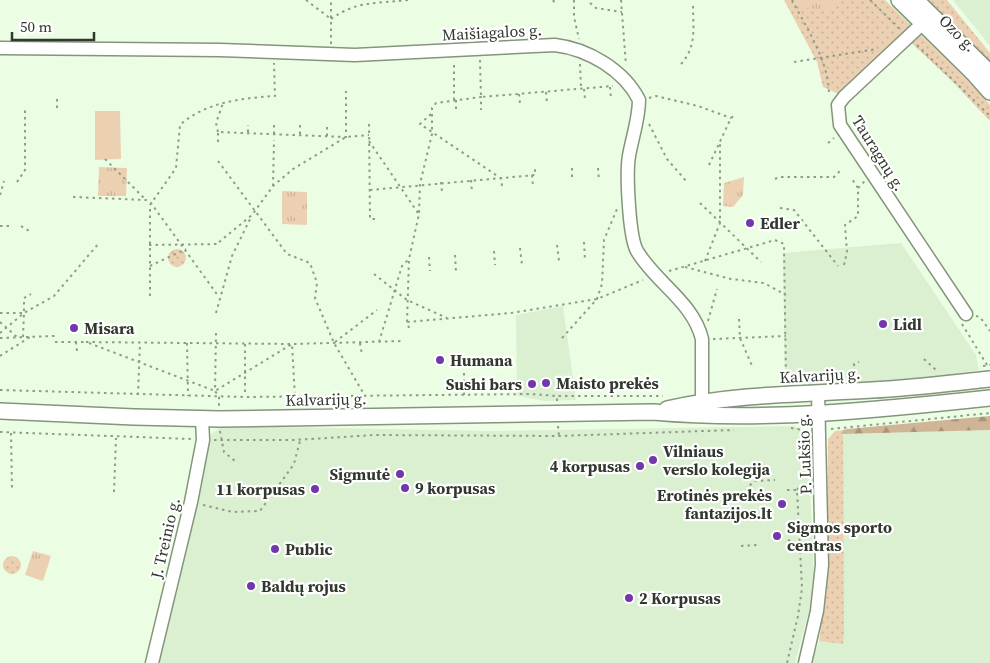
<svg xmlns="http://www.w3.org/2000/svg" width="990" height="663" font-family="'Source Serif 4',serif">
  <defs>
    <pattern id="grass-dots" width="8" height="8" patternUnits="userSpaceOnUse" patternTransform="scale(1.25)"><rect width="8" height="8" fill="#ecd0b2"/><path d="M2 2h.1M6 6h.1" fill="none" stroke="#cbb399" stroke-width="1.8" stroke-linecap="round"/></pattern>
    <pattern id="forest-firs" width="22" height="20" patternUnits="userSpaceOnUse" patternTransform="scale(1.25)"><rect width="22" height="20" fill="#d0b496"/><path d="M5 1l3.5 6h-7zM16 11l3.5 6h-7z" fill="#a9937b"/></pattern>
    <pattern id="park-tufts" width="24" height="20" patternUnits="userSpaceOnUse" patternTransform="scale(1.25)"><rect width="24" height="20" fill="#ecd0b2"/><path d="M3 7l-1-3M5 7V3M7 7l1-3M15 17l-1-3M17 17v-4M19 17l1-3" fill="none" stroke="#cbb399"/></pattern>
  </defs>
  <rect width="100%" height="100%" fill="#ebfee3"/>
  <!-- built -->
  <path fill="#daf0d0" d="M953,0H990V46Z
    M901,243L976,355L979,370L935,377L785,388L783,253Z
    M563,306L576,400L545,401L517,396L516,315Z
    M227,426L492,431L794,426L800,429L808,441L814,576L813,596L795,663H157L211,434L221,427Z
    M990,430V663H812L819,641L843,643V434Z"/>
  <!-- grass -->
  <path fill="url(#grass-dots)" d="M784,0H885L982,95L990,105V121L954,83L903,35L839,94L823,87L817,62Z
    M925,0H947L990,53V63Z
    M168 258a9 9 0 1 1 18 0a9 9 0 1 1-18 0Z
    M843,430L844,633L843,644L819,641L827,587L828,439L835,431Z
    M3 565a9 9 0 1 1 18 0a9 9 0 1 1-18 0Z"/>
  <!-- forest -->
  <path fill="url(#forest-firs)" d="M990,416V430L843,434V430L847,429Z"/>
  <!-- park -->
  <path fill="url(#park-tufts)" d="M800,0H836L834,10L805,8Z
    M99,167L127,168L126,196H98Z
    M744,177L743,195L733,207L723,206L724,183Z
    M282,191L307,192V225L282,224Z
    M33,551L51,556L43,581L25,575Z"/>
  <!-- pitch -->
  <path fill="#ecd0b2" d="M95,111H120L121,159L95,160Z"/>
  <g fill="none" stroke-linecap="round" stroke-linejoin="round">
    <defs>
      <path id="minor" d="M923,23L844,97L838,105L840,125L966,314
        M0,48L220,50L355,55L555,45C588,49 624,70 639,100C639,119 632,138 629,156C626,173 629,237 637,251C656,283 693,302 702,339V401
        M152,663L191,502L203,440L202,419
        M805,663L817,611L822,565L818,393"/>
      <path id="major" d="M899,0L974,74L990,92
        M916,0L990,73
        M667,409C734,394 803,394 872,390C911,388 951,383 990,379
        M0,411L134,417L220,419L653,412C765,422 878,410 990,398"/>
    </defs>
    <!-- minor casing -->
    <use href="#minor" stroke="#84957c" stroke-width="15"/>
    <!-- major casing -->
    <use href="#major" stroke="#84957c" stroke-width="18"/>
    <!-- path -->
    <path stroke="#8f9c89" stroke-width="2" stroke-dasharray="2.5 4" stroke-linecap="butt" d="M306,0L331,19
      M553,0L556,5
      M574,0V17L579,39
      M621,0L626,65
      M792,0C808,31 829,61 829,96
      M870,0L901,30
      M590,3L596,8L622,12
      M331,19C358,0 376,4 408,0
      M331,44V0
      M917,45L990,116
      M480,60L481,97L613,86
      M794,62L877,49
      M580,64L581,88
      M681,64C697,47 693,26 693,4
      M610,87L611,99
      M584,89L585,99
      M546,92L547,104
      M519,94L520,104
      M649,98L656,96L698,106L731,118
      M454,100V63
      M456,100V110
      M57,108V95
      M431,114L420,124L499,177
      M369,124L370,219H375
      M649,124L667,159L687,182
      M300,125V135
      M218,132L216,123L223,103
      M248,132V125
      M274,134V125
      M327,136V126
      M369,141L418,213
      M218,142V132L346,137V91
      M828,143L834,138
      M105,159L146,200
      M218,161L287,254L310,263L317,283L315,298L334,343L365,396
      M709,165L731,118L736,114
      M572,168V181
      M598,168L599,181
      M532,175L533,186
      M501,177L502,186
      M775,179L779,177H834L841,170
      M471,180L472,192
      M17,182L25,170V108
      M441,182L442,192
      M273,186L274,140
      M858,188L865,181
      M370,190L535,175V169
      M0,195L4,181
      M73,197L146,200L151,203L219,297
      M700,203L761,262
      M780,208L794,210L838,266
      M0,226H10
      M21,226L31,232
      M219,242L252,215L273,186L293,169L346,137L369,135
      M584,242L585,261
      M149,245L219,244
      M557,245L559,261
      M520,248L522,265
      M494,251L495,265
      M455,255L456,272
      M429,257L430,271
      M705,261L720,223V142
      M844,265L847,252L845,225L858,216V188L852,179
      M150,266L186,249
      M685,267L731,279L764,283L786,295
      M669,271L775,240L784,244L786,380
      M374,274L407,300L447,318
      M150,296V205L176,168L180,125C205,102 243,98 275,96L274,63
      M0,313H24V298L31,294
      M216,313L232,256L251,217
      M976,316L980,317L990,331
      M739,319L740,338L753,368
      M708,321L717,289
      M0,322L17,337
      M407,322L409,259L419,214L420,184L432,134V108L436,103L481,97V110
      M962,324L987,365
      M409,328L407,322L511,313L597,299L643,280
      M0,333L24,313L54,296L99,243
      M216,333L215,391L219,397V406
      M23,337L24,313
      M0,338L55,336
      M562,338L597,299L602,284L604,240L617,209
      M713,339L786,336
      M55,342H85
      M76,342L77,351
      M86,342L292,344L404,341
      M335,342L377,310
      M379,342L402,266L408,260
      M89,343L215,391L292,344L295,397
      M187,343L188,396
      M360,343L362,355
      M245,344V396
      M0,356L30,337
      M924,359L937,371
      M983,366L990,365
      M464,373V395
      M856,379L854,364L859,362
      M0,390L245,397L531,394L557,396
      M138,395L140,343
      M557,401V396H663
      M558,426L559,436
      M791,428L809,431
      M831,429L990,413
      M220,431L224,452L235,461
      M0,432L192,439
      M11,433L12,489
      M214,440H295L374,435L559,436L734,430
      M787,490H797L802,588L798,616L787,663
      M797,490L800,485
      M114,492L116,438
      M741,495L754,481L775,480
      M203,505L233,512L260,511L294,464L300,441
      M788,540L798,544H811
      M741,546L757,545"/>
    <!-- minor -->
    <use href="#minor" stroke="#fff" stroke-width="12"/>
    <!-- major -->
    <use href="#major" stroke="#fff" stroke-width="15"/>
  </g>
  <!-- markers -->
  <g fill="#7337ac" stroke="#fff" stroke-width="2">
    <circle cx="750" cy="223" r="5"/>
    <circle cx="883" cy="324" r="5"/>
    <circle cx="74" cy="328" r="5"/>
    <circle cx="440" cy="360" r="5"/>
    <circle cx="546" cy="383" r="5"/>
    <circle cx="532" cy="384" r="5"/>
    <circle cx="653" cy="460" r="5"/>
    <circle cx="640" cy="466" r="5"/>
    <circle cx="400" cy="474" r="5"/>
    <circle cx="405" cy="488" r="5"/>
    <circle cx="315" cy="489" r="5"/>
    <circle cx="782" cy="504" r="5"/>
    <circle cx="777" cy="536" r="5"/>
    <circle cx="275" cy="549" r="5"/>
    <circle cx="251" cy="586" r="5"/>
    <circle cx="629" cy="598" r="5"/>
  </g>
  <g text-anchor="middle" stroke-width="4.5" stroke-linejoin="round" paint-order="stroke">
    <!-- street labels -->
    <g font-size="16" fill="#31382e" stroke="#fff">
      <text transform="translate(492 32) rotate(-3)" y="6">Maišiagalos g.</text>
      <text transform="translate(958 33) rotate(45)" y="6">Ozo g.</text>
      <text transform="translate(879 153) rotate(58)" y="6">Tauragnų g.</text>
      <text transform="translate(820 375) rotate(-3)" y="6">Kalvarijų g.</text>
      <text transform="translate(326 399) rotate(-1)" y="6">Kalvarijų g.</text>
      <text transform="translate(804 454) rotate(-92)" y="6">P. Lukšio g.</text>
      <text transform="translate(165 538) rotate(-77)" y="6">J. Treinio g.</text>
    </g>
    <!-- poi labels -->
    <g font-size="16" font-weight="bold" fill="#31382e" stroke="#fff" text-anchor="start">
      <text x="760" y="229">Edler</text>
      <text x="893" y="330">Lidl</text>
      <text x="84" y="334">Misara</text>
      <text x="450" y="366">Humana</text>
      <text x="556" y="389">Maisto prekės</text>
      <text x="522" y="390" text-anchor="end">Sushi bars</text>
      <text x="663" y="457">Vilniaus<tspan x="663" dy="18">verslo kolegija</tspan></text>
      <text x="630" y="472" text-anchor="end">4 korpusas</text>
      <text x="390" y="480" text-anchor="end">Sigmutė</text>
      <text x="415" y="494">9 korpusas</text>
      <text x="305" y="495" text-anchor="end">11 korpusas</text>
      <text x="772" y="501" text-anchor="end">Erotinės prekės<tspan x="772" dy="18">fantazijos.lt</tspan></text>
      <text x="787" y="533">Sigmos sporto<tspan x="787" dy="18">centras</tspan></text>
      <text x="285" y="555">Public</text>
      <text x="261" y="592">Baldų rojus</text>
      <text x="639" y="604">2 Korpusas</text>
    </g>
  </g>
  <!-- scale -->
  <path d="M12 32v8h82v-8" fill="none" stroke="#31382e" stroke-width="2.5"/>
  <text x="20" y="32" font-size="15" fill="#31382e" stroke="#ffffff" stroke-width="4" paint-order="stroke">50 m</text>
</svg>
